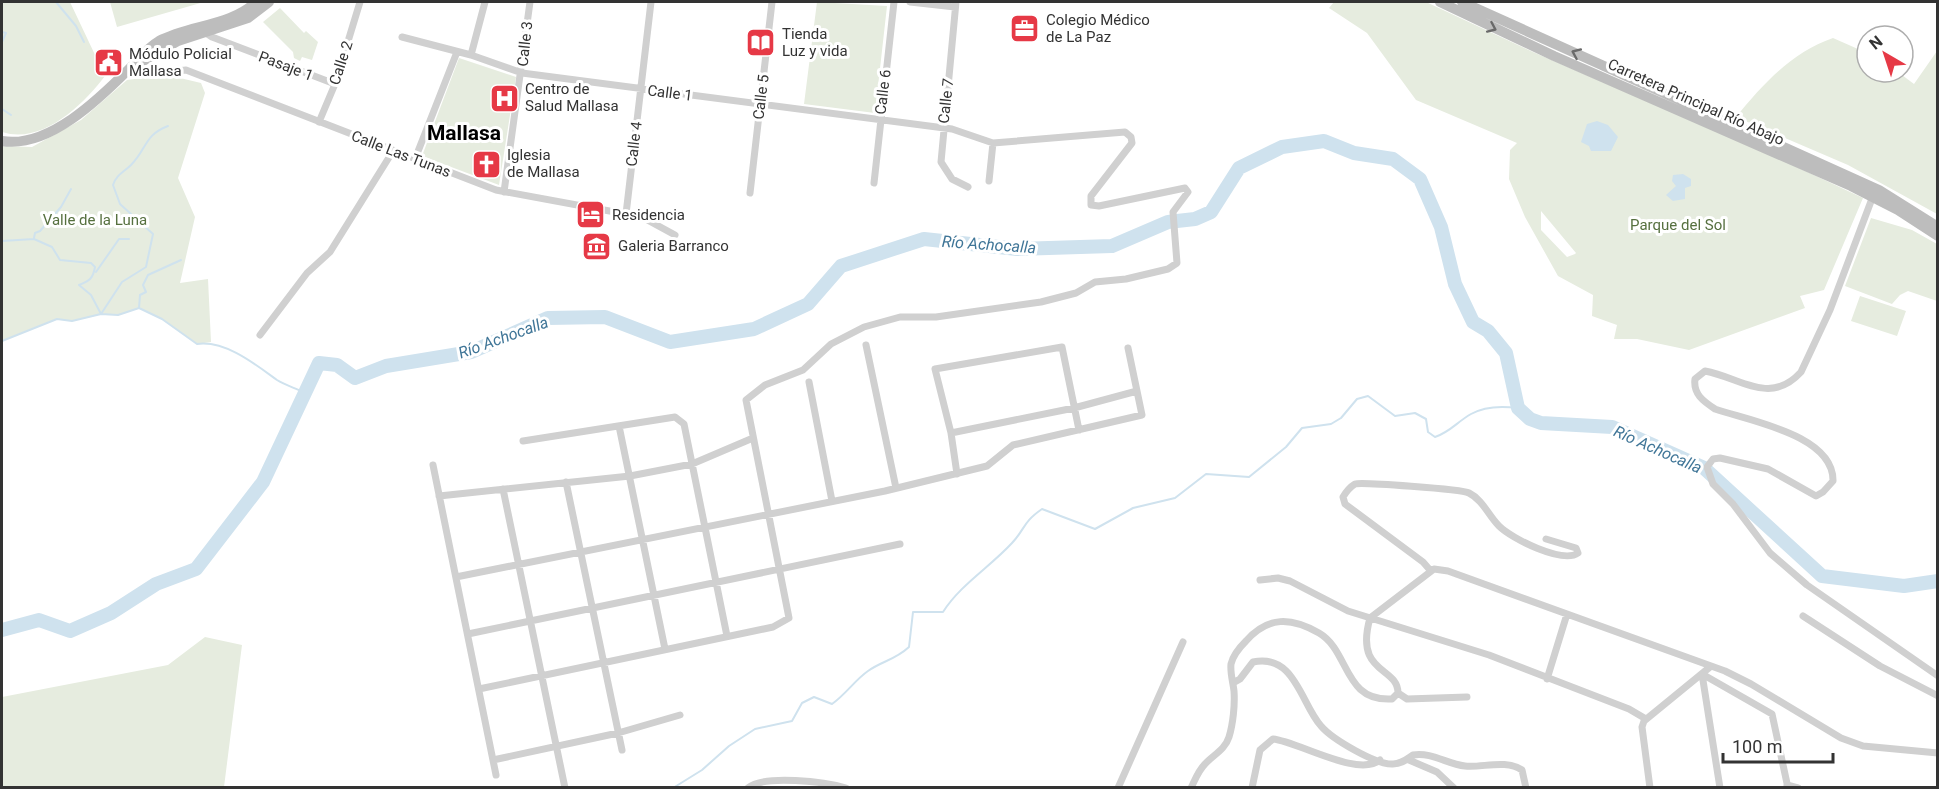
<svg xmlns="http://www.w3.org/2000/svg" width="1939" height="789" font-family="Roboto,sans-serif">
  <rect width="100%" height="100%" fill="#fff"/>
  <!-- green -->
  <path fill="#e6ecdf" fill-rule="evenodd" d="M2,2H70L105,76C83,105 42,145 2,132Z
    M110,2H204L117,27Z
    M817,2L887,6L875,113L804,104Z
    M1334,2H1426L1533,52L1767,153L1863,198L1824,290L1800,296L1805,308L1689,350L1637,339H1614L1617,325L1592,316L1593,295L1558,276L1525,217L1509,179L1510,150L1517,143L1416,100L1367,33L1329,8ZM1541,211L1576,253L1575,254L1567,257L1541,230Z
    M280,8L304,33L306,31L318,42L312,60L302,57L300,61L294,58L293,52L263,22Z
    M1833,38L1867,53V72H1898L1914,84L1937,51V214L1848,165L1736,117C1763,84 1792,52 1833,38Z
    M459,58L516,77L499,185L422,156Z
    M142,78H180L201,83L205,93L178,178L195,217L180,283L208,279L211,342L197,344L162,319L139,308L118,315L101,314L72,321L57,319L2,341V146L32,147L81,120L127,80Z
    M1871,218L1912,230L1937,244V301L1908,291L1900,295L1892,304L1845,286Z
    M1860,296L1906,311L1897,336L1851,321Z
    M205,637L242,645L224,787H2V697L168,665Z"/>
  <!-- water -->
  <path fill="#cfe2ee" d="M1597,121L1608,125L1618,137L1611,151H1591L1589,146L1581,142L1587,124Z
    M1683,174L1691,179V186L1685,188V199L1673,201L1666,195L1676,186L1672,181L1673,175Z"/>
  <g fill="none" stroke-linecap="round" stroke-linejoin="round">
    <!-- stream -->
    <path stroke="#cfe2ee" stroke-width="2" d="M56,2L76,26L84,42
      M2,32L6,33L2,42
      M2,109L11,115
      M34,238L35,233L40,231L61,207L71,189
      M2,241L34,239L52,247L60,260L91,263L95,267C93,279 89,281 79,285L91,295L101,314
      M96,272L119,239H129
      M139,308L140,295L146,292L143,285L148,275L181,260
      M101,314L122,282L146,267L153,234L120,204L113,185C116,175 124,172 131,165C147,149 144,135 168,126
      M2,341L57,319L72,321L101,314L118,315L139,308L162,319L197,344C225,340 255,364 277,380C285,385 295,388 303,392
      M673,788L702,770L729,746L755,729L792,721L802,703L814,697L832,704C846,694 855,680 868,671C882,661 895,660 909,647L913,612H943C960,585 990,567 1012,543C1026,528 1022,523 1042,509L1095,529L1133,508L1175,498L1206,474L1249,477L1286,447L1302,428L1331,424L1341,418L1357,399L1368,396L1395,416L1415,413L1426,419L1428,432L1435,437C1450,432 1457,422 1471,414C1485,406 1503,406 1518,408"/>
    <!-- river -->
    <path stroke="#cfe2ee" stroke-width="14" d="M2,630L39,620L70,631L111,613L156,584L196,569L263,482L319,363L337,365L355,378L386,366L471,352L548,318L605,317L670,342L754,329L808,304L841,266L924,239L1017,249L1112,246L1168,222L1195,219L1211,212L1239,168L1282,147L1324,141L1354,153L1393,159L1420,179L1441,227L1455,284L1473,322L1488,331L1506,353L1518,408L1530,419L1541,423L1612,427L1704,468L1822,576L1904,586L1938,581"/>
    <!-- minor -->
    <path stroke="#d0d0d0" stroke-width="7" d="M910,2L955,7
      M956,2L941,162L952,179L968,187
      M206,33L212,37L335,84
      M402,37L471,55L522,73L952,129L993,143L1125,132L1131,137L1132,143L1091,196V205L1099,206L1185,188L1188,192L1173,212L1177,263L1168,269L1126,279L1095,282L1076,293L1041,302L936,317H900L864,327L831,344L803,370L765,385L746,400L789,618L773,627L479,689
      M471,55L485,2
      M131,67L149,74L186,70L496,190L642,217L675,235
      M319,122L335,84L360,2
      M415,159L457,52
      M989,181L993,143
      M874,183L894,2
      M504,192L530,2
      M750,193L772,2
      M1873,196L1830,310L1801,372C1770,406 1742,378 1705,371L1695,379C1693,394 1703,401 1715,409C1750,421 1834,435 1833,481L1823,492L1816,496L1768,469L1720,458L1713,459L1707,467L1713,484L1733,504L1770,553L1807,585L1938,676
      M626,214L651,2
      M260,335L307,273L330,252L393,151
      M866,345L896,488
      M809,382L832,501
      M619,426L665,649
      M951,433L1074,408L1137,391
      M523,441L675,417L684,424L727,636
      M433,465L496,775
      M957,474L951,433L935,369L1062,347L1079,430
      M566,482L622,750
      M503,489L565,788
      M439,496L630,476L692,464L753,438
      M1430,570L1423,562L1345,504L1343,497C1346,492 1350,487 1355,484C1361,482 1461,489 1469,493C1483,500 1488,515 1499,526C1512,539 1563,564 1578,553L1576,548L1546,539
      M456,577L885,491L987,466L1013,445L1142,415L1128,348
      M1260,580L1278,578L1290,581L1348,611L1489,655L1629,709L1646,719
      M1803,616L1880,666L1938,696
      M468,634L900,544
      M1702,674L1772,714L1788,788
      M1702,674L1720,788
      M1547,679L1567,614
      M1233,683L1240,679L1253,662C1295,653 1301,704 1321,726C1332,739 1376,765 1393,764C1402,764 1407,759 1413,755C1432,752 1447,764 1465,766C1482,768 1506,759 1522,770L1526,788
      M1398,693L1407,699L1467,697
      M493,760L618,733L680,715
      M1409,760L1437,772L1454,788
      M1787,785L1798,788
      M748,788C764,774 826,782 846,788
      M1118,788L1183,642
      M1191,788C1195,780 1198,771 1205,764C1213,755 1225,750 1229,737C1233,724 1235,705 1234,691C1233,682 1230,673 1231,664C1233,655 1240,647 1246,641C1268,616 1291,617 1319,633C1350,651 1343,702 1392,699L1398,693C1398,666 1354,675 1370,618L1434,569L1448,571L1725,671L1751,684L1841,738L1863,746L1938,753
      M1252,788L1260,750L1273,739C1297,741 1358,778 1380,760
      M1650,788L1642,727L1644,721L1710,667"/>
    <!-- secondary -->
    <path stroke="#bdbdbd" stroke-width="10" d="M1440,2L1554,56L1851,186L1898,210L1938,236
      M1462,2L1879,190L1938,227
      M138,64L178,41L248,18L269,2
      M2,141C48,149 99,99 129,69C139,59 147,48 159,41C189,25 231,26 256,2"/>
  </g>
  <!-- one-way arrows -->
  <defs><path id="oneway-chevron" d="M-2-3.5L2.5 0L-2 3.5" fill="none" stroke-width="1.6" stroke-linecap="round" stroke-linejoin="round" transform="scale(1.5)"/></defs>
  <g stroke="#6a6a6a">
    <use href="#oneway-chevron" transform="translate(1492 28) rotate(24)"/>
    <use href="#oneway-chevron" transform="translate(1576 53) rotate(-156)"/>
  </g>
  <!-- icons -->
  <defs>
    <symbol id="office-square" viewBox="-11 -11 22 22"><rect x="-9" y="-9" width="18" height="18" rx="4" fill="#e63946" stroke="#fff"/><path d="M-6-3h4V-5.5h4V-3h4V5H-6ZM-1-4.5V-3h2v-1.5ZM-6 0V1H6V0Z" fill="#fff"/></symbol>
    <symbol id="library-square" viewBox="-11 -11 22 22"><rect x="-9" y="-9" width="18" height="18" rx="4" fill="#e63946" stroke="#fff"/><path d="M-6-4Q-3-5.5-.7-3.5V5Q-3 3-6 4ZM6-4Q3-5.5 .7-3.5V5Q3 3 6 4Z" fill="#fff"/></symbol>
    <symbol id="civic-square" viewBox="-11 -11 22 22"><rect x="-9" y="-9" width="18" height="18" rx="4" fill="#e63946" stroke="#fff"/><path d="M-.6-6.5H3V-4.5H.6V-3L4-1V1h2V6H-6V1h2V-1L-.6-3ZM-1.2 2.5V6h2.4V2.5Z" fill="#fff"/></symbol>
    <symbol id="hospital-square" viewBox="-11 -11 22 22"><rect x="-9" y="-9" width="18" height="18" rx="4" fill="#e63946" stroke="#fff"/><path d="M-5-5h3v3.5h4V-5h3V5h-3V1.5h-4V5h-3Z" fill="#fff"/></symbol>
    <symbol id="church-square" viewBox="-11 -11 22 22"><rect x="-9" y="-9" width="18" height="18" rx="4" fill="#e63946" stroke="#fff"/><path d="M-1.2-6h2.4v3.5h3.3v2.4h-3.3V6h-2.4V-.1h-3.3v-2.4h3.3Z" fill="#fff"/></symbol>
    <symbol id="hotel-square" viewBox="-11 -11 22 22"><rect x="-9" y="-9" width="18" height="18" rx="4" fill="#e63946" stroke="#fff"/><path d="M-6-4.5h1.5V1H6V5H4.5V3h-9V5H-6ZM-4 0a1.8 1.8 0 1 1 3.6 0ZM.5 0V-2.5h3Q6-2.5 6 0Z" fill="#fff"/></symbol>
    <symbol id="museum-square" viewBox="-11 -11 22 22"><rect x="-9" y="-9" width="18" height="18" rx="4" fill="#e63946" stroke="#fff"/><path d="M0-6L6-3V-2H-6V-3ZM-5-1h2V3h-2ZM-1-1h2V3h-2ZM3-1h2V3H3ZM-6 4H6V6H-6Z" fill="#fff"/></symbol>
  </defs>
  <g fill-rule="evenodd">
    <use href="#office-square" x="1008" y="12" width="33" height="33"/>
    <use href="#library-square" x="744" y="26" width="33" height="33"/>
    <use href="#civic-square" x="92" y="46" width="33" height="33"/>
    <use href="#hospital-square" x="488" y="82" width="33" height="33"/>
    <use href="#church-square" x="470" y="148" width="33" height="33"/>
    <use href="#hotel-square" x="574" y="198" width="33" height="33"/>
    <use href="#museum-square" x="580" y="230" width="33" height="33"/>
  </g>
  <g text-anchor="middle" stroke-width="6" stroke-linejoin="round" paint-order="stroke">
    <!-- poi labels -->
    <g font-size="15" fill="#333" stroke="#fff" text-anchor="start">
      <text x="1046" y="25">Colegio Médico<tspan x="1046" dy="17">de La Paz</tspan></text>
      <text x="782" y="39">Tienda<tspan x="782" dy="17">Luz y vida</tspan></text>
      <text x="129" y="59">Módulo Policial<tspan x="129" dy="17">Mallasa</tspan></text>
      <text x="525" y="94">Centro de<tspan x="525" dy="17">Salud Mallasa</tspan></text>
      <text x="507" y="160">Iglesia<tspan x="507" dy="17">de Mallasa</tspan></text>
      <text x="612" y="220">Residencia</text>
      <text x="618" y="251">Galeria Barranco</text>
    </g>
    <!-- street labels -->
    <g font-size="15" fill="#333" stroke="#fff">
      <text transform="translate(525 44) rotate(-84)" y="5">Calle 3</text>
      <text transform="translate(341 63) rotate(-72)" y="5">Calle 2</text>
      <text transform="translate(286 66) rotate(21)" y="5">Pasaje 1</text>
      <text transform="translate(883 92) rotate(-83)" y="5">Calle 6</text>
      <text transform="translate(670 93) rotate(7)" y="5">Calle 1</text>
      <text transform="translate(761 97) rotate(-83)" y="5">Calle 5</text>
      <text transform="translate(946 101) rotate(-84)" y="5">Calle 7</text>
      <text transform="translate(1696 102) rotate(24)" y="5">Carretera Principal Río Abajo</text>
      <text transform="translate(634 144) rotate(-83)" y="5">Calle 4</text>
      <text transform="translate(401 154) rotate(21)" y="5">Calle Las Tunas</text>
    </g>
    <!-- park labels -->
    <g font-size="15" fill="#56703f" stroke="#fff">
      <text x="95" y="225">Valle de la Luna</text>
      <text x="1678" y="230">Parque del Sol</text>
    </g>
    <!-- water labels -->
    <g font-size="16" font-style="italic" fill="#3f7597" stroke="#fff">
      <text transform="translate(989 244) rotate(4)" y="6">Río Achocalla</text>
      <text transform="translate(503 337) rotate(-20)" y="6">Río Achocalla</text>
      <text transform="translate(1658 449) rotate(24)" y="6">Río Achocalla</text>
    </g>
    <!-- district labels -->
    <g font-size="21" font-weight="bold" fill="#000" stroke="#fff">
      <text x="464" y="140">Mallasa</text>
    </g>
  </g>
  <!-- border -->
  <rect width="1939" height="789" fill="none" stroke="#333333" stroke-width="6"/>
  <!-- north arrow -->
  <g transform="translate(1885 54) rotate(321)"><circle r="28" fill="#ffffff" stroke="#adadad" stroke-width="1.5"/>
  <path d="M0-4.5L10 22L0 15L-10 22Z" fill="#e63946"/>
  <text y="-9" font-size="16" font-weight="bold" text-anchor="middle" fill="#333333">N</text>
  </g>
  <!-- scale -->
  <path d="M1723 753v9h110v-9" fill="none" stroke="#333333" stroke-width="3"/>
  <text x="1732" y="753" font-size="18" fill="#333333" stroke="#ffffff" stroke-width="4.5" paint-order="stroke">100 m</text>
</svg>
